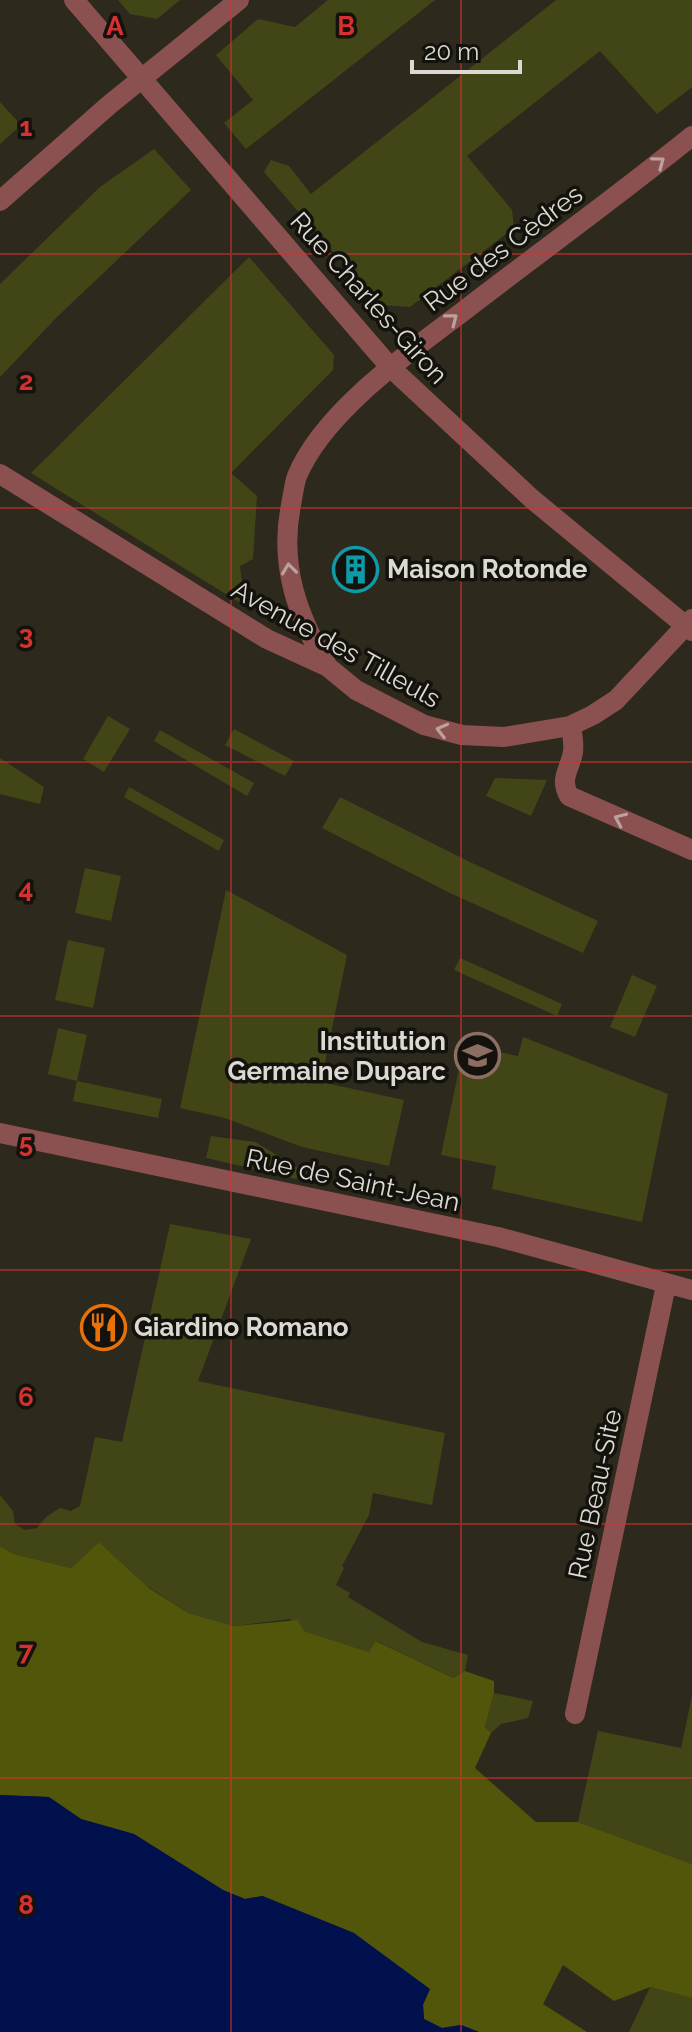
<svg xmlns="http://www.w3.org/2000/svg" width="692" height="2032" font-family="Raleway,sans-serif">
  <rect width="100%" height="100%" fill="#2d291d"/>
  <!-- green -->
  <path fill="#424616" d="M118,0H180L157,19L130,14Z
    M328,0H435L246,149L224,123L253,100L216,55L258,19L295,27Z
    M556,0H692V87L657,114L600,51L467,156L512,210L514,228L410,307L379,305L264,172L271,160L289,166L311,194Z
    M0,102L21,125L0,144Z
    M154,149L191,190L57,317L0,377V284L100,187Z
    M249,257L334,355L333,370L231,473L257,496L253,559L240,566L245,606L31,473Z
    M108,716L130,729L104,772L83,759Z
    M234,729L294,761L285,776L225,745Z
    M160,730L254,783L247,796L154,741Z
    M0,758L44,787L40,804L0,794Z
    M495,778L547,780L531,816L486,796Z
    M129,787L224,840L219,851L124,797Z
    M340,797L472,863L598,921L583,953L452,894L322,828Z
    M85,868L121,876L111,921L75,913Z
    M226,890L347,955L321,1082L404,1100L389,1166L302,1147L225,1118L180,1108Z
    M68,940L105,948L93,1008L55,1000Z
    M460,958L562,1004L557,1016L454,970Z
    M632,975L657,986L635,1037L610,1027Z
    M58,1028L87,1035L77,1081L162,1099L158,1118L73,1101L77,1081L48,1074Z
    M523,1037L668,1094L642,1222L492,1189L496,1166L441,1155L464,1045L518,1056Z
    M211,1136L255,1142L299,1168L297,1179L206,1158Z
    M170,1224L251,1239L198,1381L445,1433L432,1505L373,1493L369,1515L342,1566L344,1568L336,1585L350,1593L348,1597L422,1642L468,1655L465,1671L453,1678L377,1641L369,1652L304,1631L290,1619L234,1626L188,1613L147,1586L99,1542L71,1568L14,1554L0,1546V1495L13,1511L15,1524L25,1530L37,1528L46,1517L60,1508L71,1511L80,1506L95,1437L122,1442Z
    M494,1693L533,1701L528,1718L501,1724L491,1733L485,1727Z
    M692,1696V1864L578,1822L598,1731L681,1748Z
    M650,1987L692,1998V2032H629Z"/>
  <!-- forest -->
  <path fill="#52560a" d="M99,1542L149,1588L188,1613L234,1626L298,1620L304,1631L369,1652L376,1641L453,1678L465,1671L494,1681V1693L485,1727L491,1733L475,1768L536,1822H578L692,1864V1998L650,1987L614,2001L563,1965L543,2004L587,2032H479L461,2025L442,2028L424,2019L423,2005L354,1933L263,1896L245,1899L223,1890L134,1834L81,1819L49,1797L0,1795V1546L14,1554L71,1568Z"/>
  <!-- water -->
  <path fill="#00114e" d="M0,1795L49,1797L81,1819L134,1834L223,1890L245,1899L262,1896L354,1933L430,1989L423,2005L424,2019L442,2028L461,2025L479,2032H0Z"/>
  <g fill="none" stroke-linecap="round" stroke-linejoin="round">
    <!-- minor -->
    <path stroke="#8b5150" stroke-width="20" d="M74,0L390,367L532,499L692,631
      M0,201L109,105L239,0
      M0,474L267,639L328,667L356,690L424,725L462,735L504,737L570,726C573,735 574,742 573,752C570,770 559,778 569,796L692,850
      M328,667C297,616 279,565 291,505C293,496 294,484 297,476C324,411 410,352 465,310C540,252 618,196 692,136
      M570,726L593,715L616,700L692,619
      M0,1133L498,1237L692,1290
      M575,1714L666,1285"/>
  </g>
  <!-- one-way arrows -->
  <defs><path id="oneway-chevron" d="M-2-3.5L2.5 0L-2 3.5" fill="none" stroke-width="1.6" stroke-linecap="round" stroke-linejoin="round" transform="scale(2)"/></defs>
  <g stroke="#bba39d">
    <use href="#oneway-chevron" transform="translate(659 162) rotate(-37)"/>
    <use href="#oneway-chevron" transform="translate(452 319) rotate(-38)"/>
    <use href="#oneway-chevron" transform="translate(289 569) rotate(-97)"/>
    <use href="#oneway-chevron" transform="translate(442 730) rotate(-166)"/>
    <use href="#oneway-chevron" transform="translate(620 819) rotate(-156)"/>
  </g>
  <!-- grid -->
  <path fill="none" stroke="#d63130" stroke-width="2" stroke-opacity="0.55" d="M231,0V2032M461,0V2032M0,254H692M0,508H692M0,762H692M0,1016H692M0,1270H692M0,1524H692M0,1778H692"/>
  <!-- icons -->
  <defs>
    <symbol id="building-ring" viewBox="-11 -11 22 22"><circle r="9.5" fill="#14120d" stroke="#0f9aa8" stroke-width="1.5"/><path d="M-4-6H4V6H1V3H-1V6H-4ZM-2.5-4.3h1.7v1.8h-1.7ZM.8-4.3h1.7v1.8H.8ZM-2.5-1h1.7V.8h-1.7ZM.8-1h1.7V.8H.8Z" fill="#0f9aa8"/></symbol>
    <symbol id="school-ring" viewBox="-11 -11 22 22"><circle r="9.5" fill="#14120d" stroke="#8d6e63" stroke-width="1.5"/><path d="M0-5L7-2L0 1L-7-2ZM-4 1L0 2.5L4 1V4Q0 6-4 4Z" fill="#8d6e63"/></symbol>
    <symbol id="restaurant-ring" viewBox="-11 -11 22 22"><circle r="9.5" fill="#14120d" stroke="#e8710a" stroke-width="1.5"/><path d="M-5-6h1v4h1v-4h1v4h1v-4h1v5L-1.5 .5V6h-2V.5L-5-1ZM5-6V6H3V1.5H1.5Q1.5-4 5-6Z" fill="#e8710a"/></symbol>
  </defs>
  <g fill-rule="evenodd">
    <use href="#building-ring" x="330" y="544" width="51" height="51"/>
    <use href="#school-ring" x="452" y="1030" width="51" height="51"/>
    <use href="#restaurant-ring" x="78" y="1302" width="51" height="51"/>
  </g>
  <g text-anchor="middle" stroke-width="7" stroke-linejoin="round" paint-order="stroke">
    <!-- street labels -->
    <g font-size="26" fill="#dbd9d1" stroke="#14120d">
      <text transform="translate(503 248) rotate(-37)" y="9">Rue des Cèdres</text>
      <text transform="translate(369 298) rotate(48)" y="9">Rue Charles-Giron</text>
      <text transform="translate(336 644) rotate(29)" y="9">Avenue des Tilleuls</text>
      <text transform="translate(353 1180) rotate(12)" y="9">Rue de Saint-Jean</text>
      <text transform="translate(595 1494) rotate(-78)" y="9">Rue Beau-Site</text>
    </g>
    <!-- poi labels -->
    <g font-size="26" font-weight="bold" fill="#dbd9d1" stroke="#14120d" text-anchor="start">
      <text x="387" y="578">Maison Rotonde</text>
      <text x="446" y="1050" text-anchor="end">Institution<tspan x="446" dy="30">Germaine Duparc</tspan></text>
      <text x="134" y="1336">Giardino Romano</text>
    </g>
  </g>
  <g font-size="26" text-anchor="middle" font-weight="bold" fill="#d63130" stroke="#14120d" stroke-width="7" stroke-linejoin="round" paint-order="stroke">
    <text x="115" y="35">A</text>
    <text x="346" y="35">B</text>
    <text x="26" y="136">1</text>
    <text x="26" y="390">2</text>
    <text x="26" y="644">3</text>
    <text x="26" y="898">4</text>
    <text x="26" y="1152">5</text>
    <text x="26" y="1406">6</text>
    <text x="26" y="1660">7</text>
    <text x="26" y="1914">8</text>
  </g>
  <!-- scale -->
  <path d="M412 60v12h108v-12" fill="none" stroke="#dbd9d1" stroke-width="4"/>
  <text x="424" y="60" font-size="24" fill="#dbd9d1" stroke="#14120d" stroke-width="6" paint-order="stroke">20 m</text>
</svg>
